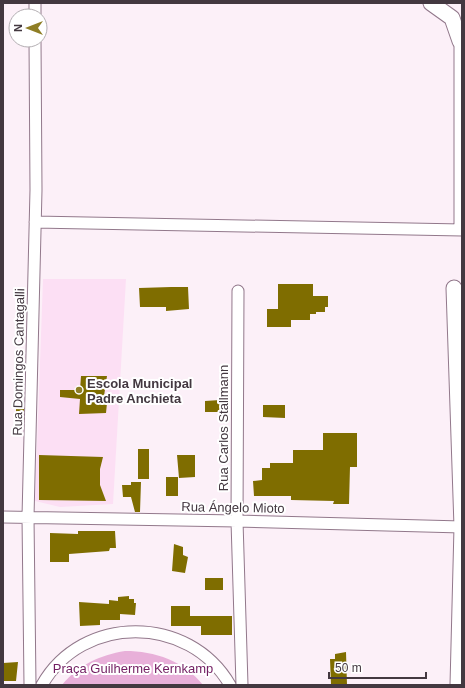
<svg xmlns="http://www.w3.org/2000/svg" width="465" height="688" font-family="Helvetica,sans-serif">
  <rect width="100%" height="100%" fill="#fcf0f8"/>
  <!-- built -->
  <path fill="#fcdff4" d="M43,279H126L113,504L60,507L35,501Z"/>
  <!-- green -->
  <path fill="#e8b0d9" d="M125,651C155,651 184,661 203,685H62C78,665 100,655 125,651Z"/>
  <!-- building -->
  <path fill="#7f6d00" d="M278,284H313V296H328V307H325V312H316V314H310V320H291V327H267V309H278Z
    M171,287H188L189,309L166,311V307H140L139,288Z
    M81,376H107L103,403H107L106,413L79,414L80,399L60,397V390H80Z
    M220,400L221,412H205V401Z
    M263,405H285V418L263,417Z
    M16,409H24L23,426H16Z
    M323,433H357V467H350L349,504H333L334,501L291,500V496H254L253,481L262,480V468H270V463H293V450H323Z
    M138,449H149V479H138Z
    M39,455L103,457L100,469V485L106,501L39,500Z
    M177,455H195V477L179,478Z
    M166,477H178V496H166Z
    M131,482H141L140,512H135L131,497H123L122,485H131Z
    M78,531H115L116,548H110L109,551L69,554V562H50V533L78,534Z
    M174,544L183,547V555L188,557L185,573L172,571Z
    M205,578H223V590H205Z
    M129,596V599H134V603H136L135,615L120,614V620H100V625L80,626L79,602L109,604V600L118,601V597Z
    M171,606H190V616H232V635H201V626H171Z
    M346,652L347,685H331L330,659H335V654Z
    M18,662L16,681H3V663Z"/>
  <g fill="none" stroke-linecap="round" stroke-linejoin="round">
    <defs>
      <path id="street" d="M35,3V16
        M35,222L462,230
        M460,230V41
        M238,291L237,521L242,685
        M3,517L237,521L462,527
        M30,685L28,517L36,190L35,40
        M42,685C82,614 189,614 230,685"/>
      <path id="secondary" d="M431,3L452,18L460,41L462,43
        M454,288L462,527L458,685"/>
    </defs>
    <!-- street casing -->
    <use href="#street" stroke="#92788b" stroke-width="13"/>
    <!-- secondary casing -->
    <use href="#secondary" stroke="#92788b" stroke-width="17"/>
    <!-- street -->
    <use href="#street" stroke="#fff" stroke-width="11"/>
    <!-- secondary -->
    <use href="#secondary" stroke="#fff" stroke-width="15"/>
  </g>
  <!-- markers -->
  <circle fill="#8f7e25" stroke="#fff" stroke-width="1.5" cx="79" cy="390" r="4"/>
  <g text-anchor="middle" stroke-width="4" stroke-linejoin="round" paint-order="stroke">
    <!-- street labels -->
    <g font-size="13" fill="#433840" stroke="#fff">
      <text transform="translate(18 362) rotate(-89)" y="5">Rua Domingos Cantagalli</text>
      <text transform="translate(223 428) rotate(-90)" y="5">Rua Carlos Stallmann</text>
      <text transform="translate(233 507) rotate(1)" y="5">Rua Ángelo Mioto</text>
    </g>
    <!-- poi labels -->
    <g font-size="13" font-weight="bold" fill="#433840" stroke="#fff" text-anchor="start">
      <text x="87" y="388">Escola Municipal<tspan x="87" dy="15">Padre Anchieta</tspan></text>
    </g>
    <!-- park labels -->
    <g font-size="13" fill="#721e62" stroke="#fff">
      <text x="133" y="673">Praça Guilherme Kernkamp</text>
    </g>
  </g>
  <!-- border -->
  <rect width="465" height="688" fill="none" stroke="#433840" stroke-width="8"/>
  <!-- north arrow -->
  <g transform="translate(28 28) rotate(270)"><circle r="19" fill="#ffffff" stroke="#b4afb3"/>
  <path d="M0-3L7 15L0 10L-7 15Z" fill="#8f7e25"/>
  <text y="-6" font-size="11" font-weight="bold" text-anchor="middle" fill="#433840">N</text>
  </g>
  <!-- scale -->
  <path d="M329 672v6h97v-6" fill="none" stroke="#433840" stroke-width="2"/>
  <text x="335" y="672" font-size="12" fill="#433840" stroke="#ffffff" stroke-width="3" paint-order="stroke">50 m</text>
</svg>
